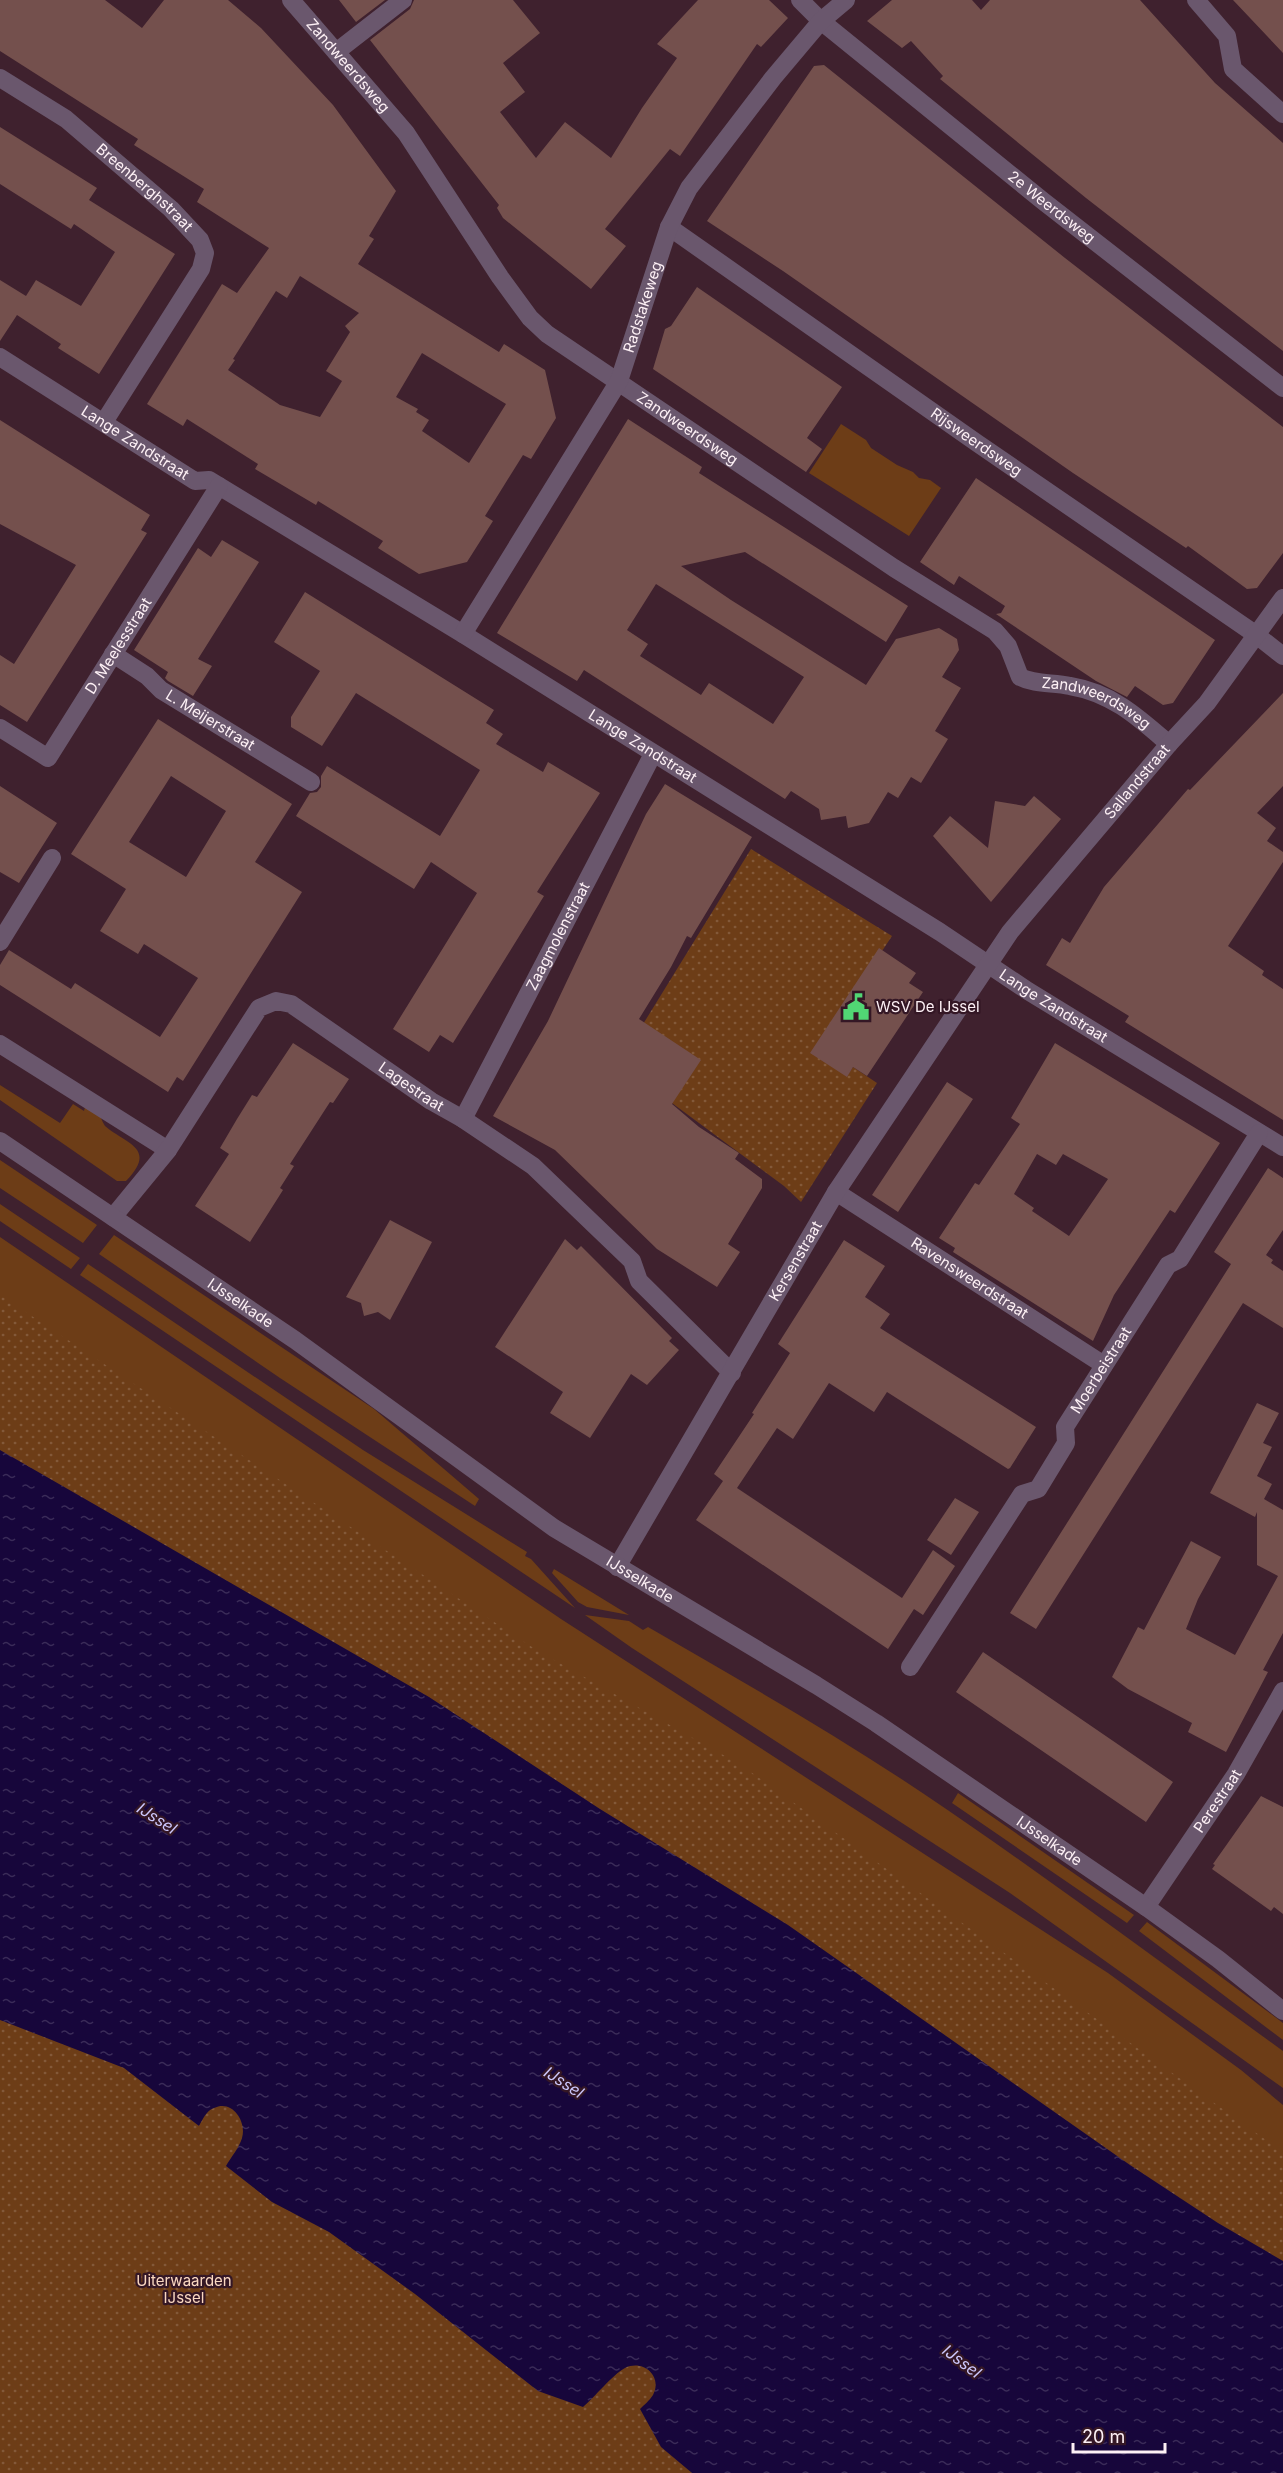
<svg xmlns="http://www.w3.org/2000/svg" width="1283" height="2473" font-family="Inter,sans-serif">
  <defs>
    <pattern id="park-dots" width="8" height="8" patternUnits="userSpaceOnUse" patternTransform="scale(1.5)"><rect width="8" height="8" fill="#6d3d17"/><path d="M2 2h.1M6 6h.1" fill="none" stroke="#835939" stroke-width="1.8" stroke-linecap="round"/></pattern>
    <pattern id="water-ripples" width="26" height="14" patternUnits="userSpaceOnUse" patternTransform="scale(1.5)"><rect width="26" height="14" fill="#17063b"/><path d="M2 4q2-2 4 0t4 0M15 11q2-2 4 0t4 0" fill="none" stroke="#3a2b58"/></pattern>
  </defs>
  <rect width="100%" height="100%" fill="#3f212e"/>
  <!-- green -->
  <path fill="#6d3d17" d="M841,424L866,440L871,448L897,465L913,472L919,478L930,480L941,488L909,536L809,473Z
    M0,1085L60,1123L73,1104L84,1111L85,1107C90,1110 97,1113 101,1118C102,1120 103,1123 105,1126C126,1144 158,1148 126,1181H117L0,1100Z
    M0,1160L97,1225L83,1243L0,1188Z
    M0,1204L80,1258L71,1269L0,1221Z
    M114,1235L374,1409L479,1499L475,1506L280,1378L99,1254Z
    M0,1237L561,1619L1108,1973L1241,2070L1283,2105V2261L0,1450Z
    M88,1264L363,1450L527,1552L525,1556L531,1559L575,1608L80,1275Z
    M554,1569L629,1615L587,1607L578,1602L552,1573Z
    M585,1615L629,1621L643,1630L648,1627C741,1681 835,1734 924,1794C1046,1876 1164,1965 1283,2051V2088L1010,1893L632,1648Z
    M958,1793L1134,1915L1127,1923L952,1803Z
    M1147,1922L1283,2023V2040L1139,1931Z"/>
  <!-- park -->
  <path fill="url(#park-dots)" d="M751,849L892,936L882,951L847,1076L853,1067L877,1083L801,1202L784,1186L672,1103L616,1068Z
    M0,1295L538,1651L741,1765L1283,2152V2298L0,1483Z
    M0,1965L652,2367L807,2473H0Z"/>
  <!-- water -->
  <path fill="url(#water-ripples)" d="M0,1450L429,1697L600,1809L788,1925L1130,2165L1218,2223L1283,2261V2473H692L661,2447L640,2409C644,2405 650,2400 653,2395C663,2376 643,2359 625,2368C612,2375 595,2397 583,2407L538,2391L415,2294L329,2232L272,2202L226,2166C231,2157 239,2148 242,2138C247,2121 232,2099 214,2108C206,2111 203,2119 199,2126L124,2068L0,2020Z"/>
  <!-- building -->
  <path fill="#74504d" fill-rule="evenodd" d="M0,0H105L142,28L164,0H228L261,28L333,105L396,191L369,236L374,239L358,264L499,352L504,344L545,370L556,418L531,459L523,455L485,516L493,521L467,562L419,574L378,548L383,541L318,501L316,505L255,469L258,464L187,419L183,426L147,404L222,284L237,293L269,248L197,202L204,189L134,145L138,139L0,51ZM300,276L359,313L345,326L350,332L326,371L342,381L320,417L280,405L228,370L235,360L233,359L276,291L287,298ZM422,353L506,404L469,463L422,431L429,420L416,412L418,409L396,397Z
    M339,0H385L356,22Z
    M414,0H513L540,33L503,63L525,92L500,112L536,158L565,122L611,158L642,108L677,58L657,44L698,0H769L788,18L761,47L757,44L680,156L670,149L605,229L626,246L591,289L503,218L497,208L499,205L370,40L410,9Z
    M892,0H972L981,10L990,0H1140L1215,83L1283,143V351L1086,198L940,79L943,76L911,41L902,48L867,21Z
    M1233,0H1283V53Z
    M824,65L1065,258L1283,427V553L1257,588L1247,589L1188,546L1186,548L1073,473L783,271L707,221L814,66Z
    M0,127L97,188L89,200L175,254L99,374L58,348L61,344L17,315L0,341V280L26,296L36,280L81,306L115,252L74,224L71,229L0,184Z
    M697,287L842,387L807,438L822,449L806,472L653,369L665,329L671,326Z
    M628,419L702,467L699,473L908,606L886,642L745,552L681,566L731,600L866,685L896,639L939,628L957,639L959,650L942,677L961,688L935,731L948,739L921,783L911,777L898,798L888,792L869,823L848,828L846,816L821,820L819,809L791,791L785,799L584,670L577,681L497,633ZM656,584L804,677L773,724L709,683L701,695L640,656L648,644L627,630Z
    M0,420L150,515L141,530L147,533L27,722L0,705V655L14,664L76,565L0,524Z
    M976,478L1215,640L1173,703L1163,705L1135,686L1127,697L1096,681L996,614L1001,613L1005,606L959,576L954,585L920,562Z
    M222,540L259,562L198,659L212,666L193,696L168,681L165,678L168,672L134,650L198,548L211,557Z
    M305,592L494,710L486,723L503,734L496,744L543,772L548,762L600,793L537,892L544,896L453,1043L440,1035L429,1052L393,1029L477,893L431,862L414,889L296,816L310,793L317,792L321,787V776L327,766L440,836L480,770L356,693L322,746L291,727V717L320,671L274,642Z
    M1283,693V786L1257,813L1276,828L1267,841L1283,852V862L1228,946L1264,971L1262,975L1283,989V1120L1125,1022L1129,1016L1046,965L1062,938L1070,943L1104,887L1188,789L1190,790Z
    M158,719L292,804L255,862L302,892L183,1081L177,1077L168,1092L0,985V965L9,950L71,989L75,983L160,1037L198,978L144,944L138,954L100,931L126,889L71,854ZM171,776L226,811L186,877L129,842Z
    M665,784L752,837L691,938L687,936L671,967L639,1019L701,1060L672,1104L699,1127L739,1153L735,1159L762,1179V1188L728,1244L740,1252L717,1287L657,1249L555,1150L493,1116L548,1021L646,814Z
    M0,786L57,823L19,883L0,872Z
    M1034,796L1061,819L991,902L933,836L950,816L988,848L995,801L1025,806Z
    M879,948L916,973L909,983L923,992L867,1076L853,1067L847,1077L810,1053Z
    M293,1043L349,1079L333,1103L330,1102L290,1164L294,1166L280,1188L283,1190L250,1242L195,1206L229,1154L220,1148L237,1119L252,1095L257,1097Z
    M1055,1043L1220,1143L1175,1213L1170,1210L1114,1295L1093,1341L953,1252L955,1248L939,1238L975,1183L979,1185L1020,1124L1011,1118ZM1037,1154L1056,1165L1063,1154L1108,1179L1069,1236L1032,1211L1034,1208L1014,1194Z
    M947,1082L973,1099L898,1212L872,1195Z
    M1268,1168L1283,1178V1230L1266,1255L1273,1260L1271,1263L1283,1271V1328L1243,1303L1036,1629L1010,1613L1231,1264L1214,1252Z
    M390,1220L432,1242L390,1320L378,1312L364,1316L361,1303L346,1297Z
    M565,1239L577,1250L581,1246L600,1265L672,1338L669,1341L679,1350L647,1385L631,1374L590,1438L550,1413L563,1392L495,1347Z
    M844,1240L885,1266L865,1297L890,1314L880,1328L1036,1427L1010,1468L1008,1469L887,1392L874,1412L829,1383L793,1439L777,1428L737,1488L902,1598L933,1550L955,1566L923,1615L914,1609L888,1649L696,1520L723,1481L714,1474L754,1414L752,1413L790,1353L778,1344Z
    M1257,1403L1279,1413L1263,1443L1272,1447L1257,1476L1272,1484L1264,1499L1283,1510V1633L1263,1670L1268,1672L1226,1752L1188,1732L1192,1723L1128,1689L1112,1677L1138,1627L1144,1630L1191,1541L1221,1557L1198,1599L1186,1629L1235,1655L1278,1576L1257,1565V1512L1255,1517L1210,1493Z
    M955,1498L979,1512L951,1555L927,1540Z
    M983,1652L1173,1782L1146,1822L956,1692Z
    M1261,1796L1283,1807V1914L1274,1907L1271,1911L1212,1869L1215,1865L1213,1864Z"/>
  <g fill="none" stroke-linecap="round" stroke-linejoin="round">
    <!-- minor -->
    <g stroke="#6a576d" stroke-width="18">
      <path id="s1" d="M291,0L406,133L500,277L530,318L547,334L894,568L995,631L1008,646L1020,677C1035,685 1054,682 1070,686C1112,693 1138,717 1169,744"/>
      <path id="s2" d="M800,0L821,21L1043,201L1283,388"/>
      <path d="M1196,0L1227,36L1233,69L1283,114"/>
      <path d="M336,52L403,0"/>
      <path id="s3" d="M0,78L66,119L171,209L200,240L205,253L201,269L104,422"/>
      <path id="s4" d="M669,227L977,443L1255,634L1283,656"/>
      <path id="s5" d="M0,357L195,481L209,480L463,634L940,932L1028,991L1283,1147"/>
      <path id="s6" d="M463,634L619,381L669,227L689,188L773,78L821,21L846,0"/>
      <path id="s7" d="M113,654L147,676L161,690L311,782"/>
      <path id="s8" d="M0,728L48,758L219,486"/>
      <path d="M0,942L52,858"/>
      <path d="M0,1044L168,1150"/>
      <path id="s9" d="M463,1119L653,754"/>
      <path id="s10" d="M836,1192L1104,1365"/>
      <path id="s11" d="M113,1217L168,1150L259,1008L276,1001L291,1004L431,1101L463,1119L533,1166L632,1261L639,1281L732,1373"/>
      <path id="s12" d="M617,1567L836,1192L1010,932L1169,744L1207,703L1283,598"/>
      <path id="s13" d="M910,1667L1022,1494L1038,1489L1066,1443L1065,1427L1168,1265L1180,1259L1259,1133"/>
      <path id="s14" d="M1146,1907L1236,1774L1283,1691"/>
    </g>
    <!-- tertiary -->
    <path stroke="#6a576d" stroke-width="18" id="s15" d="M0,1141L295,1340L554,1528L816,1685L876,1723L1146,1907L1218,1959L1283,2011"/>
  </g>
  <!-- icons -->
  <defs>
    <symbol id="civic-bare" viewBox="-9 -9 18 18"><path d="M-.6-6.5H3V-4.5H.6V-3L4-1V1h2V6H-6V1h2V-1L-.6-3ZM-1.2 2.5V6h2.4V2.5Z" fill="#51d674" stroke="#341725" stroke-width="2.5" paint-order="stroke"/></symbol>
  </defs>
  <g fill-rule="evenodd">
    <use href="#civic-bare" x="837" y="988" width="38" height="38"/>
  </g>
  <g text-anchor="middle" stroke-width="4.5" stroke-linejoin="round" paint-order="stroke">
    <!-- street labels -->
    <g font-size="15" fill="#fdf0f5" stroke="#341725">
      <text dy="5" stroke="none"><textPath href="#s1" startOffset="87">Zandweerdsweg</textPath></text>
      <text dy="5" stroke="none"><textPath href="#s3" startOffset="182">Breenberghstraat</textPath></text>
      <text dy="5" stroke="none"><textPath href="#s2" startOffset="326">2e Weerdsweg</textPath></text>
      <text dy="5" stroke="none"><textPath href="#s6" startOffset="375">Radstakeweg</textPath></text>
      <text dy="5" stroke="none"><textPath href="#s1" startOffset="591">Zandweerdsweg</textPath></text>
      <text dy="5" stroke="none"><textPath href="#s4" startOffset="375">Rijsweerdsweg</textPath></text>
      <text dy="5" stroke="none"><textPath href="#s5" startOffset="160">Lange Zandstraat</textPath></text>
      <text dy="5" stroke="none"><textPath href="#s8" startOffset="189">D. Meelesstraat</textPath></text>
      <text dy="5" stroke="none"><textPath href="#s1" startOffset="1094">Zandweerdsweg</textPath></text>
      <text dy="5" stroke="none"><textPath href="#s7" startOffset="118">L. Meijerstraat</textPath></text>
      <text dy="5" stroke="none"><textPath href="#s5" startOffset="754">Lange Zandstraat</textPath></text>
      <text dy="5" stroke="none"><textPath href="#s12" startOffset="944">Sallandstraat</textPath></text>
      <text dy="5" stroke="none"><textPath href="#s9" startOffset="206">Zaagmolenstraat</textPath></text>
      <text dy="5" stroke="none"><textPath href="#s5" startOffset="1240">Lange Zandstraat</textPath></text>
      <text dy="5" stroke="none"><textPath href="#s11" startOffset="435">Lagestraat</textPath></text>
      <text dy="5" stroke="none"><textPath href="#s12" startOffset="354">Kersenstraat</textPath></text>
      <text dy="5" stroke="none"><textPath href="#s10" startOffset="159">Ravensweerdstraat</textPath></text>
      <text dy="5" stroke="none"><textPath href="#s15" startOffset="290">IJsselkade</textPath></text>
      <text dy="5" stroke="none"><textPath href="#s13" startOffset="360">Moerbeistraat</textPath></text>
      <text dy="5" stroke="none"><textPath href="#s15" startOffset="776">IJsselkade</textPath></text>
      <text dy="5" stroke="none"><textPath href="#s14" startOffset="128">Perestraat</textPath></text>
      <text dy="5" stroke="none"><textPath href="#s15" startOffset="1262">IJsselkade</textPath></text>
    </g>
    <!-- poi labels -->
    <g font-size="15" fill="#fdf0f5" stroke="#341725" text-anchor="start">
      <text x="876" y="1012">WSV De IJssel</text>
    </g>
    <!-- park labels -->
    <g font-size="15" fill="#fad8c1" stroke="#341725">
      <text x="184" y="2286">Uiterwaarden<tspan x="184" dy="17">IJssel</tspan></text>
    </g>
    <!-- water labels -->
    <g font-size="16" font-style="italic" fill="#ccc7fc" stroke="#341725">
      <text transform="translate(157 1818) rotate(33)" y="6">IJssel</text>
      <text transform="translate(564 2082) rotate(33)" y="6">IJssel</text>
      <text transform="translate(962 2361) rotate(37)" y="6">IJssel</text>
    </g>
  </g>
  <!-- scale -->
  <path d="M1073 2443v9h92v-9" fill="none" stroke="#fdf0f5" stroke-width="3"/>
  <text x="1082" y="2443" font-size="18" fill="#fdf0f5" stroke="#341725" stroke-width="4.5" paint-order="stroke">20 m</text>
</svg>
